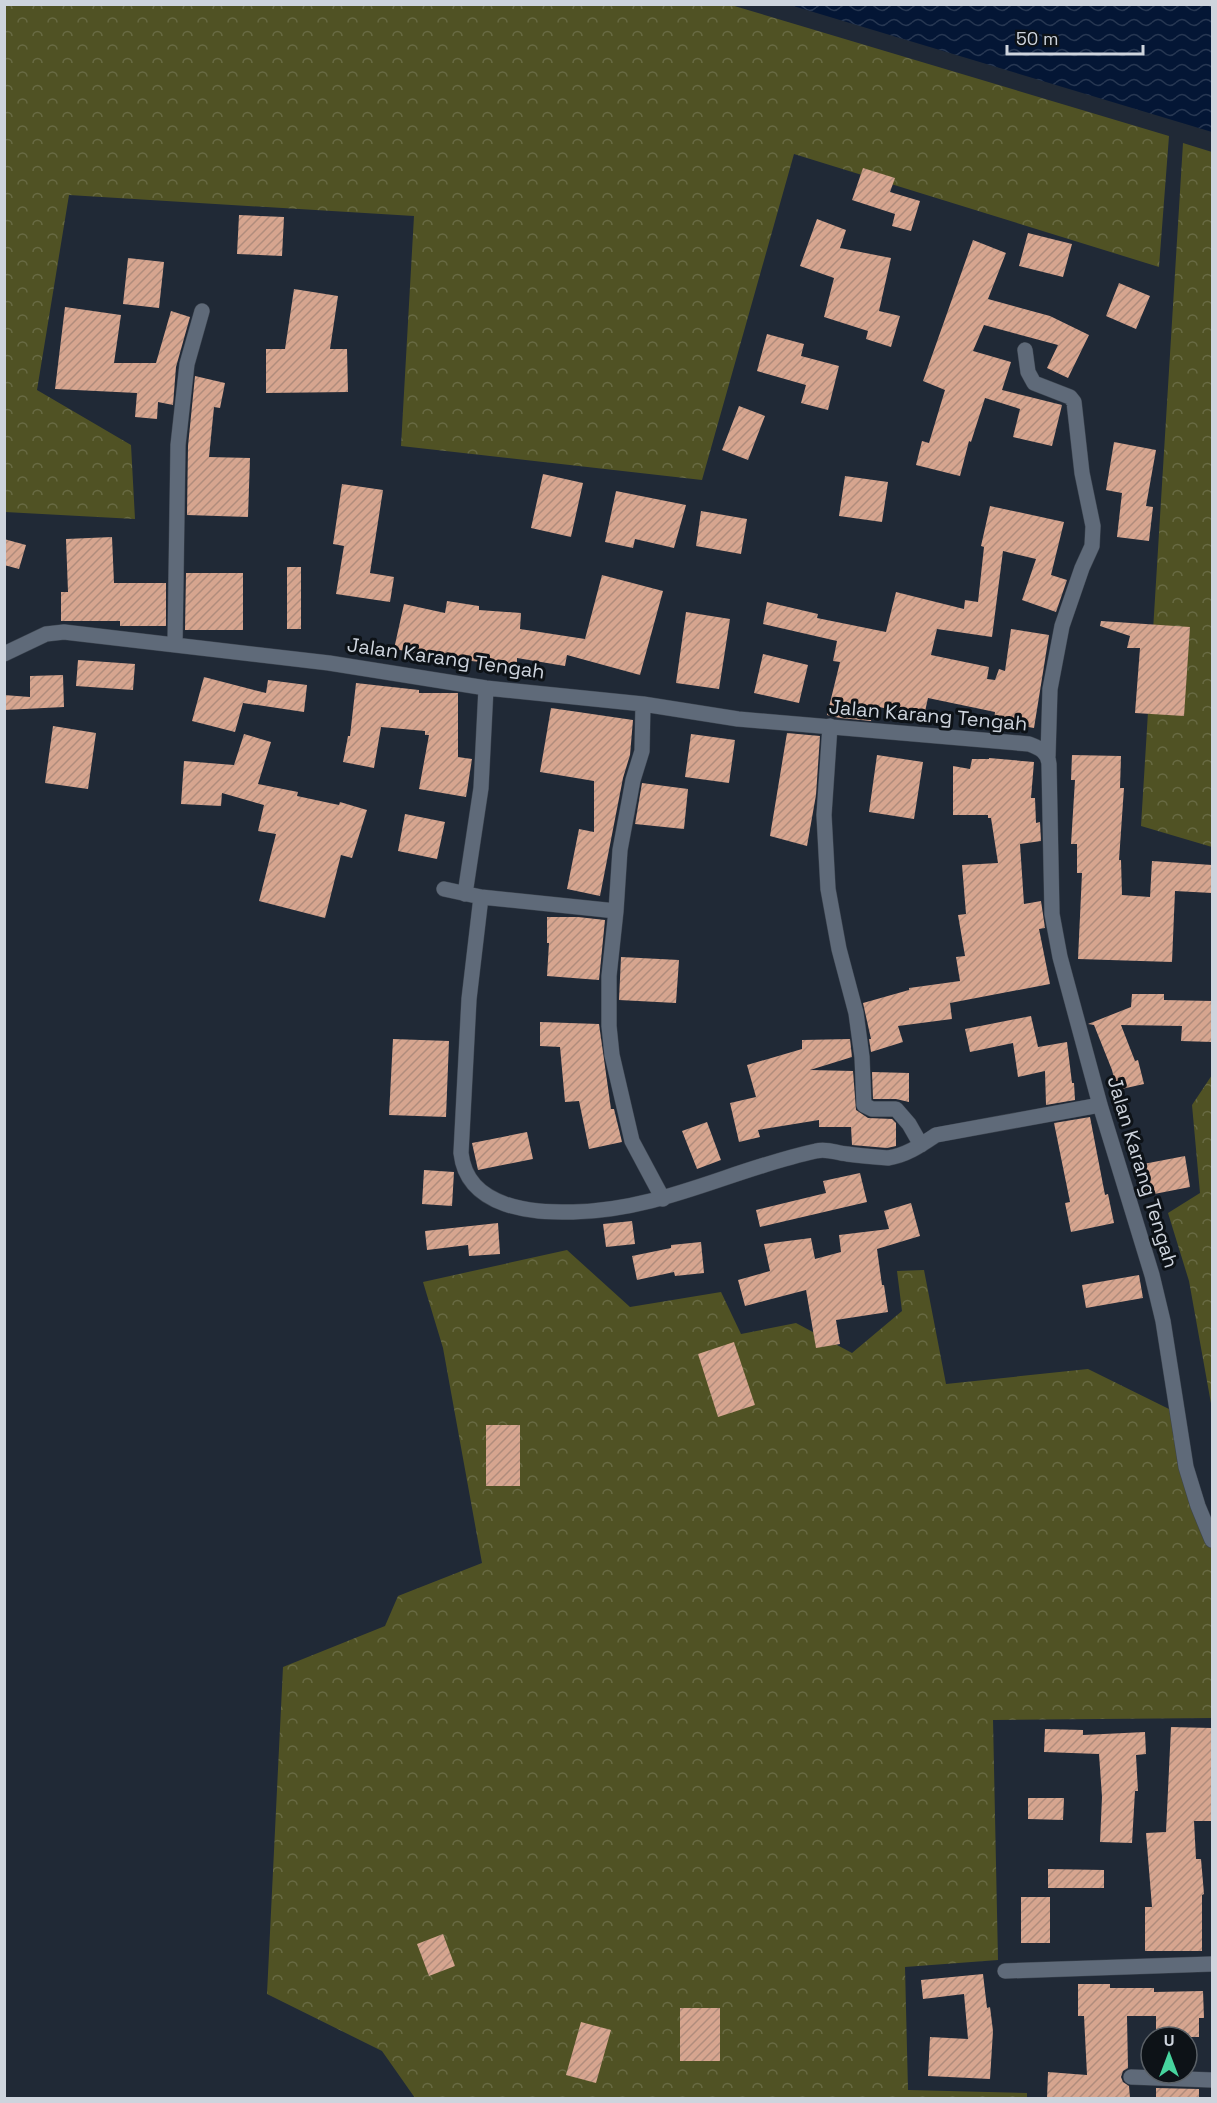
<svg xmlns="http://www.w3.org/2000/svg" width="1217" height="2103" font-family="'Space Grotesk',sans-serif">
  <defs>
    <pattern id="forest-crowns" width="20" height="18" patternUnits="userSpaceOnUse" patternTransform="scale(1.5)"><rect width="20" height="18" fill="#505224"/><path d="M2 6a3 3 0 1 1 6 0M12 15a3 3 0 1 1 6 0" fill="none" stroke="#686a43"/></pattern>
    <pattern id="water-waves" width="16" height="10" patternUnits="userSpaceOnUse" patternTransform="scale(1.5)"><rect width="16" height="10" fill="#041635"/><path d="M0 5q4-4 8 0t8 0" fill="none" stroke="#273752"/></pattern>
    <pattern id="building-hatch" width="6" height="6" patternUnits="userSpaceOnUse" patternTransform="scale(1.5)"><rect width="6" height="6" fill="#d6a58f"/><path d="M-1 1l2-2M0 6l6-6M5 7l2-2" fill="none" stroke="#b08c7c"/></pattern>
  </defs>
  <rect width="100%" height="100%" fill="#202936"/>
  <!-- forest -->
  <path fill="url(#forest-crowns)" d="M4,5H731L1169,136L1159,267L794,154L702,480L401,446L414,216L69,195L37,390L131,445L135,519L5,512Z
    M1183,143L1212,152V847L1141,826Z
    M1212,1075V1409L1189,1281L1168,1213L1200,1193L1192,1105Z
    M567,1250L630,1307L721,1292L741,1334L796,1323L852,1353L902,1311L897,1271L924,1270L946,1384L1088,1369L1169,1409L1212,1547V1718L993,1720L998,1960L905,1967L908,2090L1027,2093V2098H415L382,2051L267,1994L283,1667L385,1626L398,1596L482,1563L443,1348L423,1282Z"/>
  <!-- water -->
  <path fill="url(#water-waves)" d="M790,5H1212V132Z"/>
  <!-- building -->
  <path fill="url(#building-hatch)" d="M863,168L895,178L890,192L920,201L911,231L892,226L895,214L852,200Z
    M239,215L284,217L282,256L237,254Z
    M817,219L846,230L840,248L891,258L879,311L900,316L891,347L866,339L868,331L824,317L834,278L800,266Z
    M1028,233L1072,244L1063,277L1019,266Z
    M973,240L1006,253L988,299L1050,316L1089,335L1068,378L1047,368L1058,345L984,325L973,351L1011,362L1002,390L1062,405L1052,446L1013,437L1020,409L985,398L971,442L969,441L960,476L916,465L922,441L929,443L945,390L923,381Z
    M128,258L164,262L159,308L123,304Z
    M1119,283L1150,296L1136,329L1106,316Z
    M294,289L338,296L330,349H347L348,392L266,393V349H285Z
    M65,307L121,315L114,363H156L171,311L190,317L176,367L173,405L158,402L157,419L135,417L137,393L55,389Z
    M767,334L804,344L801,356L839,366L828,410L801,403L806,385L757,371Z
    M195,376L225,383L220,408L214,407L209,457L250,458L248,517L187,515L188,446Z
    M739,406L765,416L748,460L722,450Z
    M1114,442L1156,450L1146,506L1153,507L1149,541L1117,537L1122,493L1106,490Z
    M543,474L583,483L571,537L531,528Z
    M845,476L888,482L882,522L839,516Z
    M342,484L383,490L370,573L394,577L390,602L336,594L344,546L333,544Z
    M616,491L686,505L674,548L635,539L633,548L605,542Z
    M990,506L1064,522L1051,575L1067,580L1056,612L1022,600L1036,559L1003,551L992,637L937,629L931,655L989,667L987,679L995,680L999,669L1005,671L1011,629L1049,635L1034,728L994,721L995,712L928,698L924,716L874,706L871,721L840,718L827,715L840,662L833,661L837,641L763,624L767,602L818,614L817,618L886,632L896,592L964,609L965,600L978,602L984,547L981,546Z
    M701,511L747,519L741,554L696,546Z
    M112,537L114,583H166V626H120V621H61V592H68L66,539Z
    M4,539L26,545L19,569L4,565Z
    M287,567H301V629H287Z
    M186,573H243V630H185Z
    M602,575L663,591L640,675L567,655L565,666L517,658V665L471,661V663L394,649L404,604L445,613L447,601L479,606V610L521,613L520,629L585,639Z
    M686,612L730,619L719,689L676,683Z
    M1101,621L1190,627L1184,716L1135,713L1140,648H1127L1130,636L1100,626Z
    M763,654L808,665L799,703L754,693Z
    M78,660L135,664L133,690L76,686Z
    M63,675L64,707L4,710V695L30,697V676Z
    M204,677L266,693L268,680L307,685L304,712L243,703L235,732L192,721Z
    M356,683L419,690V693H458V757L472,759L466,797L419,789L429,735H425V731L381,727L374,768L343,762L348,736H350Z
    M551,708L633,720L630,755L623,778L600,896L567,889L579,829L594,832V781L540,772Z
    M53,726L96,733L88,789L45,783Z
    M787,733L820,736L816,795L807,846L770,836Z
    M244,734L271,742L258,784L298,792L297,796L339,805L340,802L367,810L352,858L341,855L325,918L259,901L276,834L258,831L264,805L222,793L221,806L181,804L184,761L234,765Z
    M691,734L735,740L729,783L685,777Z
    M877,755L923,762L914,819L869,812Z
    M1072,755L1121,756L1120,788H1124L1119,860H1121L1122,895L1150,897L1152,861L1212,865V893L1175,891L1172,962L1078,959L1082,873H1077V844H1071L1075,780H1071Z
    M989,758L1034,762L1031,798H1035L1036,823L1040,822L1041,841L1020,844L1024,904L1041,901L1045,928L1039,929L1050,984L950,1003L952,1019L898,1026L903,1042L871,1052L869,1039H871L863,1003L909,990V988L960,981L956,957L965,956L958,915L966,914L962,865L998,863L991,818H988V815H953V766L970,769L972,759H989Z
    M642,783L688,789L684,829L635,824Z
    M405,814L445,822L437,859L398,851Z
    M547,917H578L605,920L599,980L547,976L549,943H547Z
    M621,957L679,960L676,1003L619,1000Z
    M1132,994H1164V1000L1212,1001V1042L1181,1041L1182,1026L1121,1025L1135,1061L1138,1060L1144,1084L1117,1090L1112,1070L1094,1025L1088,1024L1131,1007Z
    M1031,1016L1038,1047L1067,1042L1072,1083H1074L1075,1100L1046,1105L1045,1071L1018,1077L1013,1043L970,1052L965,1029Z
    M540,1022L599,1024L611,1109H614L622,1142L589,1149L579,1101L565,1102L560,1047L540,1046Z
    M393,1039L449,1041L446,1117L389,1115Z
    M850,1039L852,1057L810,1070L853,1071L856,1110L868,1118L892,1119L896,1123V1146L887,1148L852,1145L851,1127H819V1120L758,1130L760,1137L739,1142L730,1103L756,1097L747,1065L802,1049V1040Z
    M872,1072L909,1073V1102L896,1099H873Z
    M1090,1117L1105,1195L1108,1194L1114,1223L1071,1232L1065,1203L1070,1202L1054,1123Z
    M707,1122L721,1160L697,1169L682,1131Z
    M527,1132L533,1159L478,1170L472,1143Z
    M1185,1156L1190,1187L1144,1196L1138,1165Z
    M424,1170L454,1172L452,1206L422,1204Z
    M860,1173L867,1202L760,1227L756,1210L826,1193L823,1181Z
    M911,1203L920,1236L877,1249L882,1285H884L888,1312L836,1320L840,1344L816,1348L806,1290L745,1306L738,1280L770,1271L764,1244L811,1238L815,1259L841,1252L839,1235L889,1229L884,1211Z
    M632,1221L635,1244L606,1247L603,1224Z
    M498,1223L500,1254L469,1256L468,1245L427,1250L425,1231Z
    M701,1242L704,1273L675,1276L674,1272L637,1280L632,1256L671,1248V1245Z
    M1139,1275L1143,1298L1086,1308L1082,1285Z
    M734,1342L755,1405L718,1417L698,1354Z
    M486,1425H520V1486H486Z
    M1171,1727L1212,1728L1211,1821H1194L1196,1859H1201L1204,1894L1202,1895V1951H1145V1907H1152L1146,1833L1166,1832Z
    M1045,1729L1083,1730V1735L1145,1732L1146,1754L1136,1755L1138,1791H1135L1132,1843L1100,1842L1102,1797L1099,1754L1044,1752Z
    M1028,1798H1064L1063,1820L1028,1819Z
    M1048,1869L1104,1870V1888H1048Z
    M1021,1897H1050V1943H1021Z
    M443,1934L455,1966L429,1976L417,1944Z
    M983,1974L987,2008L990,2007L993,2031L990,2079L928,2076L930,2037L968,2039L964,1994L923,1999L921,1980Z
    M1078,1984H1110V1988H1154V1992L1203,1991L1204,2018H1199V2037H1156V2016H1127L1128,2068L1123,2071L1121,2077L1123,2082L1129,2086L1130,2098H1047L1048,2072L1087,2075L1084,2016H1078Z
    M680,2008H720V2061H680Z
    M581,2022L611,2030L596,2083L566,2075Z
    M1156,2088L1199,2089V2098H1156Z"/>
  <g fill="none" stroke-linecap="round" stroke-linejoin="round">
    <defs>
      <path id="minor" d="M1025,350L1028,372L1034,383L1070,397L1074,402L1082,473L1093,526L1092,546L1082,568L1062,626L1050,689L1048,756
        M175,645L178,445L187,364L202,311
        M4,654L46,634L64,632L329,663L486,688L643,704L738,719L1029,744C1040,748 1048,752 1049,764L1052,914L1060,957L1100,1105L1152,1275L1163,1321L1186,1467L1198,1506L1212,1540
        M643,704L642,751L633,780L620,850L616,911L609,976V1026L612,1055L632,1141L663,1199
        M830,726L824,815L828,889L839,949L856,1013L862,1057L864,1105L872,1109H896L909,1124L921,1145
        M444,889L481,897L616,911
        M465,894L481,788L486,688
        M481,897L469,999L461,1153C464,1180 480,1195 505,1204C528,1212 549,1212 573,1212C662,1210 732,1169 816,1151C827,1148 836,1153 847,1154C861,1156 874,1157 888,1158C907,1155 921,1145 936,1135L1100,1105
        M1005,1971L1212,1964
        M1131,2077L1212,2080"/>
    </defs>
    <!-- minor casing -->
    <use href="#minor" stroke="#3c444f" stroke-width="16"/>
    <!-- minor -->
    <use href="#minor" stroke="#5f6a79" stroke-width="15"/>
  </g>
  <g text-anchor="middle" stroke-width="6" stroke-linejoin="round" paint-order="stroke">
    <!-- street labels -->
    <g font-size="20" fill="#ced4dd" stroke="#0d1217">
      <text transform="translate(446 658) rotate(8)" y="7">Jalan Karang Tengah</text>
      <text transform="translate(928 715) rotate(5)" y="7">Jalan Karang Tengah</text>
      <text transform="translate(1143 1172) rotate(73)" y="7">Jalan Karang Tengah</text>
    </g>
  </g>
  <!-- border -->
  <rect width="1217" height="2103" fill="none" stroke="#ced4dd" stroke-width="12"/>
  <!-- north arrow -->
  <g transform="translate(1169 2055)"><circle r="28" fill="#0d1217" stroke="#5a6066" stroke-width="1.5"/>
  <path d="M0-4.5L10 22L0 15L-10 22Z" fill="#46d49e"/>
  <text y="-9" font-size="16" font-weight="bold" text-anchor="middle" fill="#ced4dd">U</text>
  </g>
  <!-- scale -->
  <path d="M1007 45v9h136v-9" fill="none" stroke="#ced4dd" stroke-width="3"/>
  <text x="1016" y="45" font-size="18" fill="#ced4dd" stroke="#0d1217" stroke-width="4.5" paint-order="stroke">50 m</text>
</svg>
